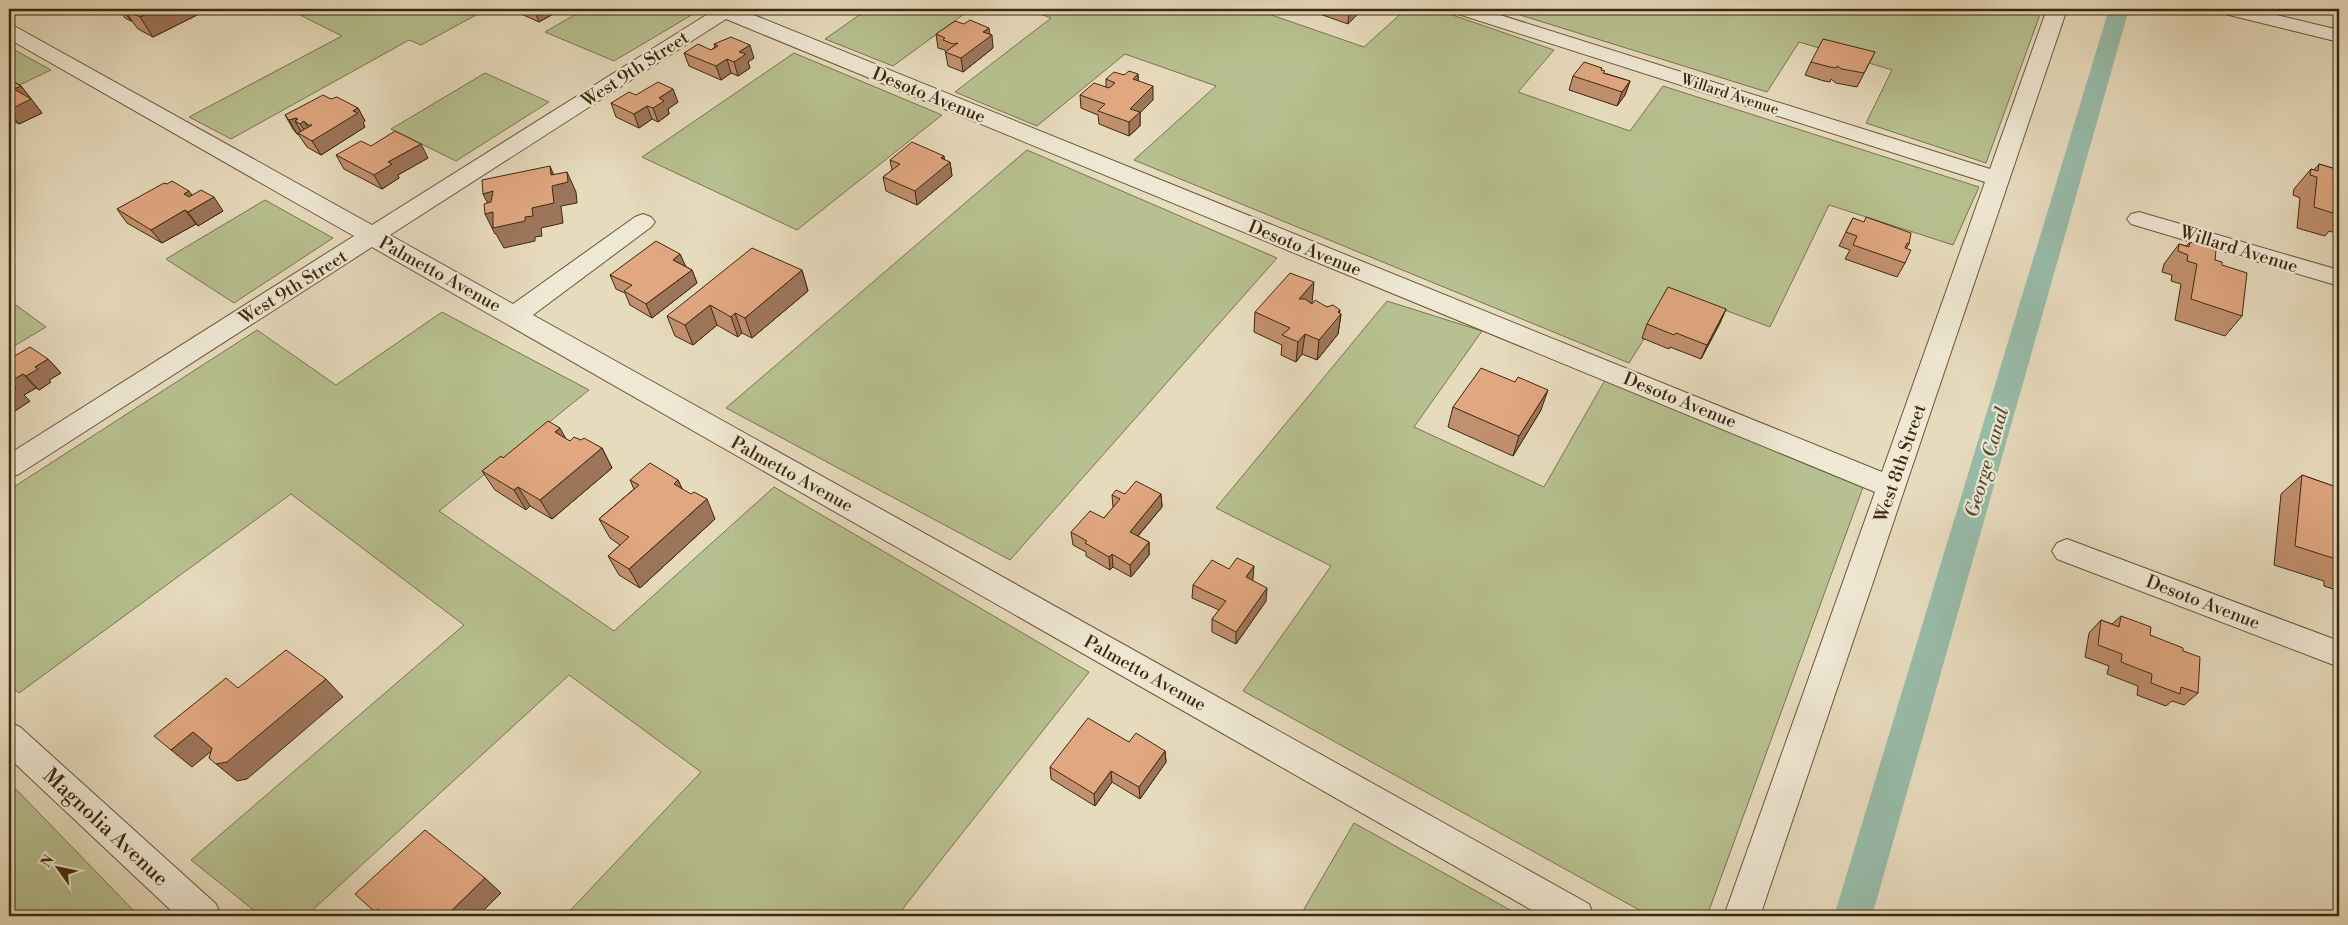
<svg xmlns="http://www.w3.org/2000/svg" width="2348" height="925" font-family="'Libre Bodoni',serif">
  <rect width="100%" height="100%" fill="#e7dbbd"/>
  <filter id="stains"><feTurbulence type="fractalNoise" baseFrequency=".004" numOctaves="4"/><feColorMatrix values="0 0 0 0 .2 0 0 0 0 .09 0 0 0 0 .02 0 0 0 .5 -.17"/></filter>
  <radialGradient id="worn" r=".72"><stop offset=".6" stop-color="#630" stop-opacity="0"/><stop offset="1" stop-color="#630" stop-opacity=".3"/></radialGradient>
  <!-- green -->
  <path fill="#b7c090" stroke="#7a744e" d="M288,9H487L421,45L409,40L231,139L189,117L342,36Z
    M585,9H686L695,13L614,61L545,32Z
    M868,9H971L893,66L825,39Z
    M1026,9H1261L1260,11L1364,47L1406,9H1435L1554,50L1518,92L1630,131L1663,86L1979,187L1953,245L1829,205L1770,327L1674,291L1629,363L1134,160L1216,86L1125,54L1037,126L955,92L1051,18Z
    M1501,9H2042L1986,163L1866,123L1892,70L1799,42L1767,92Z
    M9,47L51,70L9,90Z
    M794,53L942,115L797,230L642,157Z
    M485,73L549,102L456,161L391,129Z
    M1027,150L1277,258L1010,560L726,408Z
    M265,200L333,238L234,303L166,259Z
    M9,300L46,327L9,349Z
    M1387,301L1482,331L1414,427L1544,487L1605,380L1863,487L1707,916H1650L1243,691L1331,566L1216,508Z
    M442,312L589,390L439,511L614,631L774,487L1089,672L897,916H565L701,772L569,675L306,916H261L191,860L464,625L291,494L19,693L9,684V490L257,330L336,385Z
    M9,782L135,912L130,916H9Z
    M1354,823L1521,916H1300Z"/>
  <g fill="none" stroke-linecap="round" stroke-linejoin="round">
    <!-- canal -->
    <path fill="#98bcaa" fill-rule="evenodd" d="M2109,9H2129L1872,916H1834Z"/>
    <defs>
      <path id="minor" d="M708,9H739L1882,472L1985,182L1455,13L1452,9H1481L1990,169L2047,9H2067L1760,916H1724L1875,492L726,19L390,235L513,304L635,217L643,214L651,217L655,222L651,227L533,315L1589,904L1594,916H1542L372,247L19,474L9,478V454L354,236L9,39V25L16,27L372,225L711,12Z
        M2218,9H2251L2339,30V42L2221,13Z
        M2139,212L2339,270V286L2131,224L2127,219L2131,214Z
        M2067,539L2339,641V667L2057,559L2052,551L2057,543Z
        M9,722L20,727L216,904L221,916H177L9,758Z"/>
    </defs>
    <!-- minor casing -->
    <use href="#minor" stroke="#685638" stroke-width="2"/>
    <!-- minor -->
    <use href="#minor" fill="#efe8d4" fill-rule="evenodd"/>
  </g>
  <!-- wall -->
  <path fill="#c1906e" stroke="#3e290c" d="M119,9H201L203,12L153,37L138,29L132,21H131L125,18Z
    M517,9H562L539,22L519,13Z
    M1317,9H1360L1359,13L1348,24L1317,13Z
    M936,34H990L993,48L963,72L948,66L945,50L938,48Z
    M714,44L754,58L748,62L750,68L738,76L731,73L721,80L689,66L684,53L711,50L715,47Z
    M1875,52L1857,87L1836,83L1831,79L1830,82L1824,81L1805,75L1811,62Z
    M1602,68L1601,70L1604,73L1630,81L1625,95L1617,106L1569,90L1573,76Z
    M1138,74V81L1153,100L1140,113V126L1129,136L1099,124L1098,115L1081,108L1080,95L1106,87V79L1124,75Z
    M9,79L21,86L42,113L19,124L9,119Z
    M636,95L678,102L668,109L669,114L658,122L652,119L639,128L616,117L611,103Z
    M331,99L358,108L365,121L363,123L365,127L321,155L307,147L298,134H297L293,129L285,115Z
    M371,146L428,158L398,175L399,178L382,189L344,169L336,155Z
    M944,156V160L950,162L952,176L917,205L886,191L883,177L892,170L890,160Z
    M2319,164L2339,170V234L2329,231L2325,236L2297,228L2300,198L2293,195L2294,189L2311,169L2314,170Z
    M167,184L192,195L223,211L198,226L196,224L162,243L127,223L117,209Z
    M1853,218L1909,244L1906,249L1905,263L1897,277L1845,259L1850,250L1839,246Z
    M2190,242L2222,265L2242,316L2225,336L2175,320L2181,284L2171,281L2172,275L2162,272L2164,264L2179,244L2186,246Z
    M680,254L685,266L692,270L697,283L652,318L630,305L625,293L616,289L610,275Z
    M802,270L808,291L752,338L742,333L738,337L717,325L693,345L675,336L667,316Z
    M1312,303L1311,304H1312L1327,307L1341,314L1338,334L1317,360L1302,354L1296,362L1281,355L1282,345L1254,332L1255,312Z
    M1726,309L1720,323L1701,359L1670,347L1669,349L1642,338L1647,324Z
    M9,354L13,357L48,359L61,373L49,380L51,382L39,390L36,388L24,395L30,401L9,415Z
    M1453,407L1541,410L1513,456L1448,427Z
    M566,439L570,441L581,440L602,448L612,468L552,519L530,506L526,510L495,490L482,471L503,458Z
    M2302,475L2339,488V591L2324,586V581L2274,565L2281,494Z
    M630,480H678L682,489L715,519L640,588L619,575L608,556L620,545L610,538L599,519L634,489Z
    M1125,494H1161L1162,507L1138,536L1149,542V555L1131,577L1113,567L1110,570L1086,556V552L1073,545L1071,532L1104,518L1113,508L1112,495Z
    M1229,569L1253,579L1252,580L1266,601L1236,644L1212,632V619L1219,610L1192,598L1193,585Z
    M2121,616L2150,635L2183,651L2198,693L2184,705L2172,701L2166,706L2137,695L2138,686L2107,674L2109,666L2085,657L2089,633L2101,620L2112,624Z
    M1129,742L1165,751L1166,762L1140,799L1112,782L1095,806L1051,779L1050,767Z"/>
  <!-- shaded-wall -->
  <path fill="#9d755a" stroke="#3e290c" d="M122,9H132H124L132,21H131Z
    M158,9H201L203,12L153,37L140,17Z
    M534,9H562L539,22Z
    M1351,9H1360L1359,13L1348,24L1349,10Z
    M989,28L990,36L992,35L993,48L963,72L961,58L983,32Z
    M750,45L754,58L748,62L750,68L738,76L734,62L739,52Z
    M727,59L731,73L721,80L716,66Z
    M1138,74V88L1133,79Z
    M1630,81L1625,95L1617,106L1622,92Z
    M21,86L42,113L19,124L9,112V110L14,89Z
    M1153,86V100L1140,113V126L1129,136V122L1130,109Z
    M673,89L678,102L668,109L669,114L658,122L653,108L659,98Z
    M647,106L652,119L639,128L634,114Z
    M358,108L365,121L363,123L365,127L321,155L312,141L353,111Z
    M296,118L298,123L295,121L302,133L297,134L289,120Z
    M304,121L313,135L309,137L300,124Z
    M421,144L428,158L398,175L399,178L382,189L374,175L388,162Z
    M944,156L945,166L950,162L952,176L917,205L915,191Z
    M550,166L558,185L567,172L576,192L577,203L561,206L563,223L541,228L542,236L535,237V241L504,248L496,234H495L485,214L492,212L483,194L493,191L525,217L532,208L551,175Z
    M189,191L199,205L184,194Z
    M214,197L223,211L198,226L188,212Z
    M185,210L196,224L162,243L151,230Z
    M680,254L686,267L673,260Z
    M692,270L697,283L652,318L646,304Z
    M802,270L808,291L752,338L745,318Z
    M1314,282L1312,303L1297,319L1299,299Z
    M710,305L717,325L693,345L685,325Z
    M1726,309L1720,323L1701,359L1707,345Z
    M1340,310L1339,316L1341,314L1338,334L1317,360L1319,340Z
    M735,313L742,333L738,337L731,317Z
    M1305,334L1302,354L1296,362L1298,342Z
    M48,359L61,373L49,380L51,382L39,390L26,376L35,367Z
    M23,374L36,388L24,395L30,401L9,415V382Z
    M1548,390L1541,410L1513,456L1519,436Z
    M560,428L571,448L555,432Z
    M602,448L612,468L552,519L540,500Z
    M678,480L687,499L674,484Z
    M518,487L530,506L526,510L514,490Z
    M1161,494L1162,507L1130,545V532Z
    M707,499L715,519L640,588L629,569Z
    M1149,542V555L1131,577L1130,565Z
    M1112,554L1113,567L1110,570L1109,557Z
    M1254,566L1253,579L1245,590L1246,577Z
    M1267,588L1266,601L1236,644V632Z
    M326,679L343,697L247,779L237,781L216,764Z
    M193,732L214,749L192,767L171,750Z
    M1165,751L1166,762L1140,799L1139,787Z
    M1111,771L1112,782L1095,806L1094,794Z
    M485,878L501,893L478,916H446Z
    M378,909L387,916H381L375,912Z"/>
  <!-- building -->
  <path fill="#e0a780" stroke="#3e290c" d="M124,9H158L140,17Z
    M970,20L989,28L983,32L992,35L961,58L945,52L958,43L953,44L943,40L945,38L936,34L955,21L964,24Z
    M731,37L750,45L739,52L746,54L734,62L727,59L716,66L684,53L698,44L711,50L718,46L714,44Z
    M1823,39L1875,52L1864,73L1842,69L1837,66L1836,68L1830,67L1811,62Z
    M1584,62L1602,68L1601,70L1605,71L1603,73L1630,81L1622,92L1573,76Z
    M1129,71L1138,74L1133,79L1153,86L1130,109L1140,112L1129,122L1098,111L1105,104L1080,95L1094,83L1109,88L1115,83L1106,79L1114,72L1124,75Z
    M9,79L21,86L14,89L31,99L9,110Z
    M658,82L673,89L659,98L664,101L653,108L647,106L634,114L611,103L629,92L636,95Z
    M323,95L331,99L337,97L358,108L353,111L358,113L312,141L298,133L312,125H308L304,121L300,124L295,121L298,119L296,118L289,120L285,115Z
    M395,131L421,144L388,162L392,164L374,175L336,155L361,141L371,146Z
    M912,142L944,156L941,158L950,162L915,191L883,177L900,164L890,160Z
    M2319,164L2339,170V215L2314,207L2317,177L2310,175L2311,169L2318,171Z
    M550,166L551,175L567,172L568,182L552,186L554,203L532,208L533,216L525,217V221L493,228V212L485,214L484,204L491,202L493,191L483,194L482,180Z
    M172,181L189,191L184,194L189,197L201,190L214,197L188,212L185,210L151,230L117,209L164,183L167,184Z
    M1866,217L1911,233L1909,244L1907,243L1905,248L1911,250L1905,263L1853,245L1857,236L1846,232L1853,218L1864,222Z
    M656,241L680,254L673,260L692,270L646,304L624,291L632,285L610,275Z
    M2190,242L2216,250L2215,260L2222,262V265L2247,273L2242,316L2191,299L2197,264L2187,261L2188,255L2178,251L2179,244L2189,247Z
    M752,248L802,270L745,318L735,313L731,317L710,305L685,325L667,316Z
    M1290,273L1314,282L1299,299H1305L1312,304L1315,300L1327,307L1333,305L1340,310L1338,312L1341,314L1319,340L1305,334L1298,342L1282,335L1290,328L1255,312Z
    M1668,287L1726,309L1707,345L1676,333L1674,335L1647,324Z
    M30,347L48,359L35,367L38,369L26,376L23,374L9,382L16,388L9,393V354L13,357Z
    M1481,368L1515,382L1518,377L1548,390L1519,436L1453,407Z
    M548,421L560,428L555,432L570,441L574,437L581,440L584,438L602,448L540,500L518,487L514,490L482,471L501,456L503,458Z
    M650,463L678,480L674,484L691,494L694,492L707,499L629,569L608,556L629,537L599,519L639,485L630,480Z
    M2302,475L2339,488V560L2295,546Z
    M1136,481L1161,494L1130,532L1149,542L1130,565L1112,554L1109,557L1085,543L1087,541L1071,532L1090,511L1104,518L1120,499L1112,495L1116,490L1125,494Z
    M1237,558L1254,566L1246,577L1267,588L1236,632L1212,619L1226,601L1193,585L1212,560L1229,569Z
    M2121,616L2151,627L2150,635L2183,648V651L2200,657L2198,693L2181,687L2180,694L2151,683L2152,674L2121,662L2122,654L2098,645L2101,620L2119,627Z
    M286,650L326,679L227,762L216,764L209,758L212,748L193,732L171,750L154,736L226,678L238,688Z
    M1088,718L1129,742L1136,733L1165,751L1139,787L1111,771L1094,794L1050,767Z
    M425,830L485,878L446,916H387L378,909L375,912L355,894Z"/>
  <g text-anchor="middle" stroke-width="4.5" stroke-linejoin="round" paint-order="stroke">
    <!-- far-street labels -->
    <g font-size="15" fill="#3e290c" stroke="#efe8d4">
      <text transform="translate(1730 94) rotate(18)" y="5">Willard Avenue</text>
    </g>
    <!-- street labels -->
    <g font-size="18" fill="#3e290c" stroke="#efe8d4">
      <text transform="translate(635 69) rotate(-33)" y="6">West 9th Street</text>
      <text transform="translate(929 95) rotate(22)" y="6">Desoto Avenue</text>
      <text transform="translate(1305 248) rotate(22)" y="6">Desoto Avenue</text>
      <text transform="translate(2239 249) rotate(17)" y="6">Willard Avenue</text>
      <text transform="translate(440 274) rotate(29)" y="6">Palmetto Avenue</text>
      <text transform="translate(293 287) rotate(-32)" y="6">West 9th Street</text>
      <text transform="translate(1680 400) rotate(22)" y="6">Desoto Avenue</text>
      <text transform="translate(1900 463) rotate(-71)" y="6">West 8th Street</text>
      <text transform="translate(792 474) rotate(29)" y="6">Palmetto Avenue</text>
      <text transform="translate(2203 602) rotate(21)" y="6">Desoto Avenue</text>
      <text transform="translate(1145 673) rotate(29)" y="6">Palmetto Avenue</text>
    </g>
    <!-- water labels -->
    <g font-size="19" font-style="italic" fill="#544e34" stroke="#efe8d4">
      <text transform="translate(1986 462) rotate(-74)" y="7">George Canal</text>
    </g>
    <!-- near-street labels -->
    <g font-size="21" fill="#3e290c" stroke="#efe8d4">
      <text transform="translate(106 827) rotate(43)" y="7">Magnolia Avenue</text>
    </g>
  </g>
  <!-- margin -->
  <rect width="2348" height="925" fill="none" stroke="#e7dbbd" stroke-width="30"/>
  <rect x="10" y="10" width="2328" height="905" fill="none" stroke="#3e290c" stroke-width="2.5"/>
  <rect x="15" y="15" width="2318" height="895" fill="none" stroke="#3e290c"/>
  <!-- north arrow -->
  <g transform="translate(58 868) rotate(303)" stroke="#efe8d4" stroke-width="4" paint-order="stroke">
  <path d="M0-4L9 19L0 12L-9 19Z" fill="#3e290c"/>
  <text y="-8" font-size="14" font-weight="bold" text-anchor="middle" fill="#3e290c">N</text>
  </g>
  <rect width="100%" height="100%" filter="url(#stains)"/>
  <rect width="100%" height="100%" fill="url(#worn)"/>
</svg>
